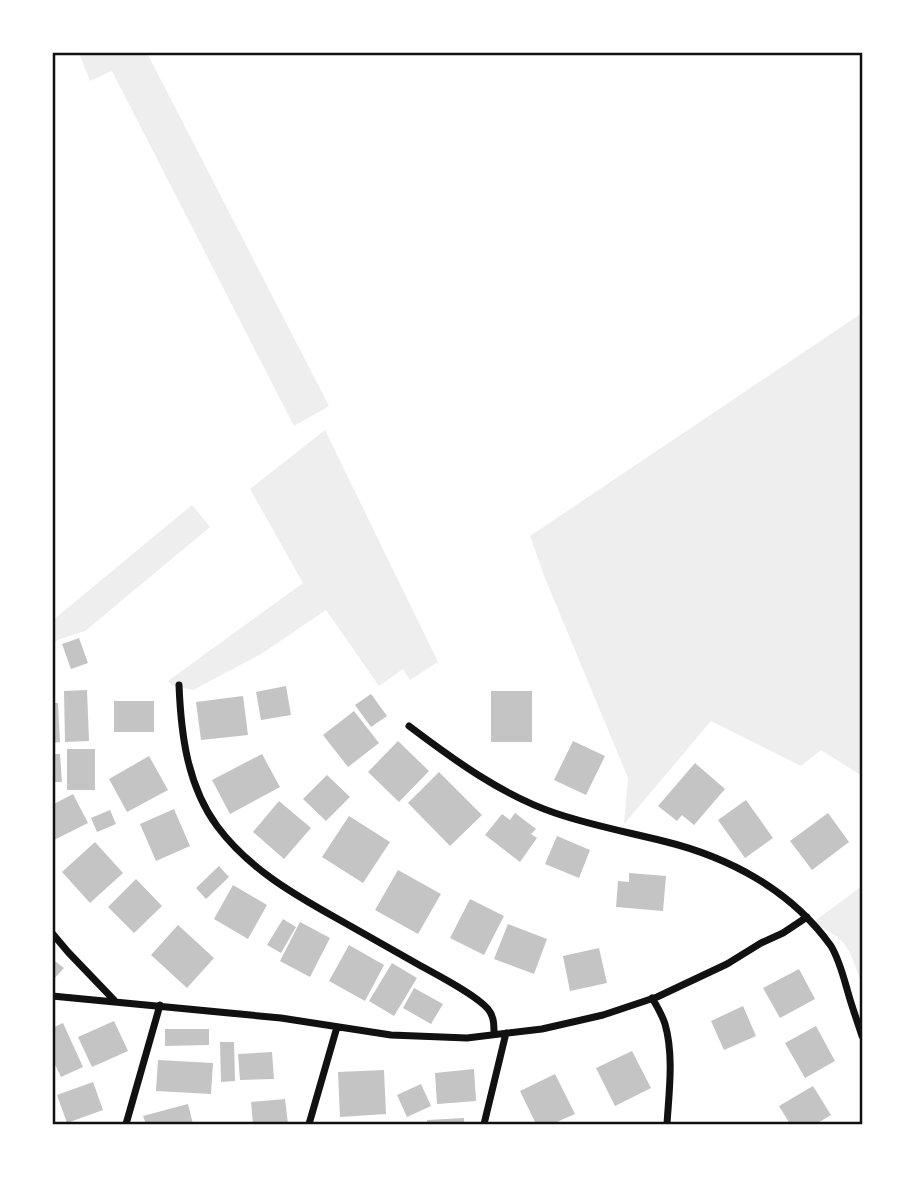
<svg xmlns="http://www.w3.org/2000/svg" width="915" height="1177" font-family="Montserrat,sans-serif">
  <rect width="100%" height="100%" fill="#fff"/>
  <!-- green -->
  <path fill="#eee" d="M79,53H147L329,406L294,426L112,71L90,81Z
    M862,313V776L821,750L801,766L711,721L624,824L628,778L545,578L530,536Z
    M325,430L438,662L410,680L403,669L379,686L326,610L261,654L193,690L173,686L168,681L303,583L250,489Z
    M192,505L210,527L85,631L57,640L53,646V620Z
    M862,886V984C848,948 850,940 812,923Z"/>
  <!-- building -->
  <path fill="#c4c4c4" d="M79,638L88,663L71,669L62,644Z
    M286,686L291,715L261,720L256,692Z
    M87,690L89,741L65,742L64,691Z
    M491,691H532V742H491Z
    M371,694L387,716L371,727L355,705Z
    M243,696L248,735L201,740L196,702Z
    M114,701H154V732H114Z
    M52,703H58L60,742L52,743Z
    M354,711L379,743L348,767L323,735Z
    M398,741L429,771L399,802L368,772Z
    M573,741L605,756L586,795L554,780Z
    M67,749H95V790H67Z
    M52,754H60L62,782H52Z
    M262,754L280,787L230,814L212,780Z
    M149,756L168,790L127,812L109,779Z
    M695,763L725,789L694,825L682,815L677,821L658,806Z
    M439,772L482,815L450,846L408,803Z
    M327,775L350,797L326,821L303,799Z
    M73,794L88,823L52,841V805Z
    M746,800L773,838L745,858L718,820Z
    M279,801L311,828L284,859L253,832Z
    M174,809L190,846L156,861L140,824Z
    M110,810L116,824L97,832L91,818Z
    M515,813L536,829L531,834L537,838L520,862L485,835L502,814L510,820Z
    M828,813L849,842L812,870L790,841Z
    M349,816L390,842L363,883L322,857Z
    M557,836L590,850L579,878L545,864Z
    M95,842L123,873L90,903L62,872Z
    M219,866L229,877L206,899L196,888Z
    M398,870L441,894L418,934L375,910Z
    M629,873L666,876L663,911L616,907L618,881L629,882Z
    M136,879L162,906L134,933L108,907Z
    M233,885L267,905L248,939L214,919Z
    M470,899L504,916L484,955L450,938Z
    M283,919L296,927L281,953L267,945Z
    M300,922L330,938L310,977L280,961Z
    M508,924L547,939L534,974L494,959Z
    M178,925L214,958L187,988L151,955Z
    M349,945L384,965L365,1001L329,981Z
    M599,948L607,983L570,991L563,956Z
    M52,959L64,968L52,981Z
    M392,963L417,978L394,1016L369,1001Z
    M799,969L815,999L780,1018L763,988Z
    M414,988L443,1004L431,1024L403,1008Z
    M743,1006L756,1036L724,1050L711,1021Z
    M114,1021L128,1051L92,1067L78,1037Z
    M63,1023L83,1067L61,1077L52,1058V1028Z
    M816,1026L835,1061L805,1078L785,1043Z
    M165,1029H209V1045L165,1046Z
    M220,1042H234L235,1081L221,1082Z
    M632,1051L651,1088L615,1106L596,1068Z
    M272,1052L274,1079L240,1080L238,1054Z
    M158,1060L213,1063L211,1094L156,1091Z
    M474,1069L476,1101L437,1104L435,1073Z
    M384,1070L386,1114L340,1117L338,1072Z
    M555,1074L575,1114L552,1124H536L520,1091Z
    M93,1082L103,1110L67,1123L57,1095Z
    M421,1084L431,1106L407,1117L397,1095Z
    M813,1086L831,1115L816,1124H790L779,1106Z
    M285,1099L288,1124H253L251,1102Z
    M188,1104L193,1124H146L143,1116Z
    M464,1118V1124H427V1120Z"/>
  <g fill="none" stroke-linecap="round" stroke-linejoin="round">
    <!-- minor -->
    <path stroke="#111" stroke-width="7" d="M179,685C181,734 187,785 217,826C248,868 293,894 338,919C366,935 394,951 421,966C439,976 476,995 488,1009C494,1016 494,1025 494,1034
      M409,726C454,760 502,795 555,813C590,825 627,832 663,841C729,857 791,890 831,946C840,961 844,979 849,996C853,1010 858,1023 862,1036
      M52,933L68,952L114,1000
      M52,996L281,1018L391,1035L467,1038L542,1029L603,1015L657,997L727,964L761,943L783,933L807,917
      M652,998C657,1006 662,1015 665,1024C674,1055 669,1092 667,1124
      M126,1124L160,1005
      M309,1124L337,1027
      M484,1124L506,1033"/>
  </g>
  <!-- border -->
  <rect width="915" height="1177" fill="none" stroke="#ffffff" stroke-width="108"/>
  <rect x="54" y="54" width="807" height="1069" fill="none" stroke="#111" stroke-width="2.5"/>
</svg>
